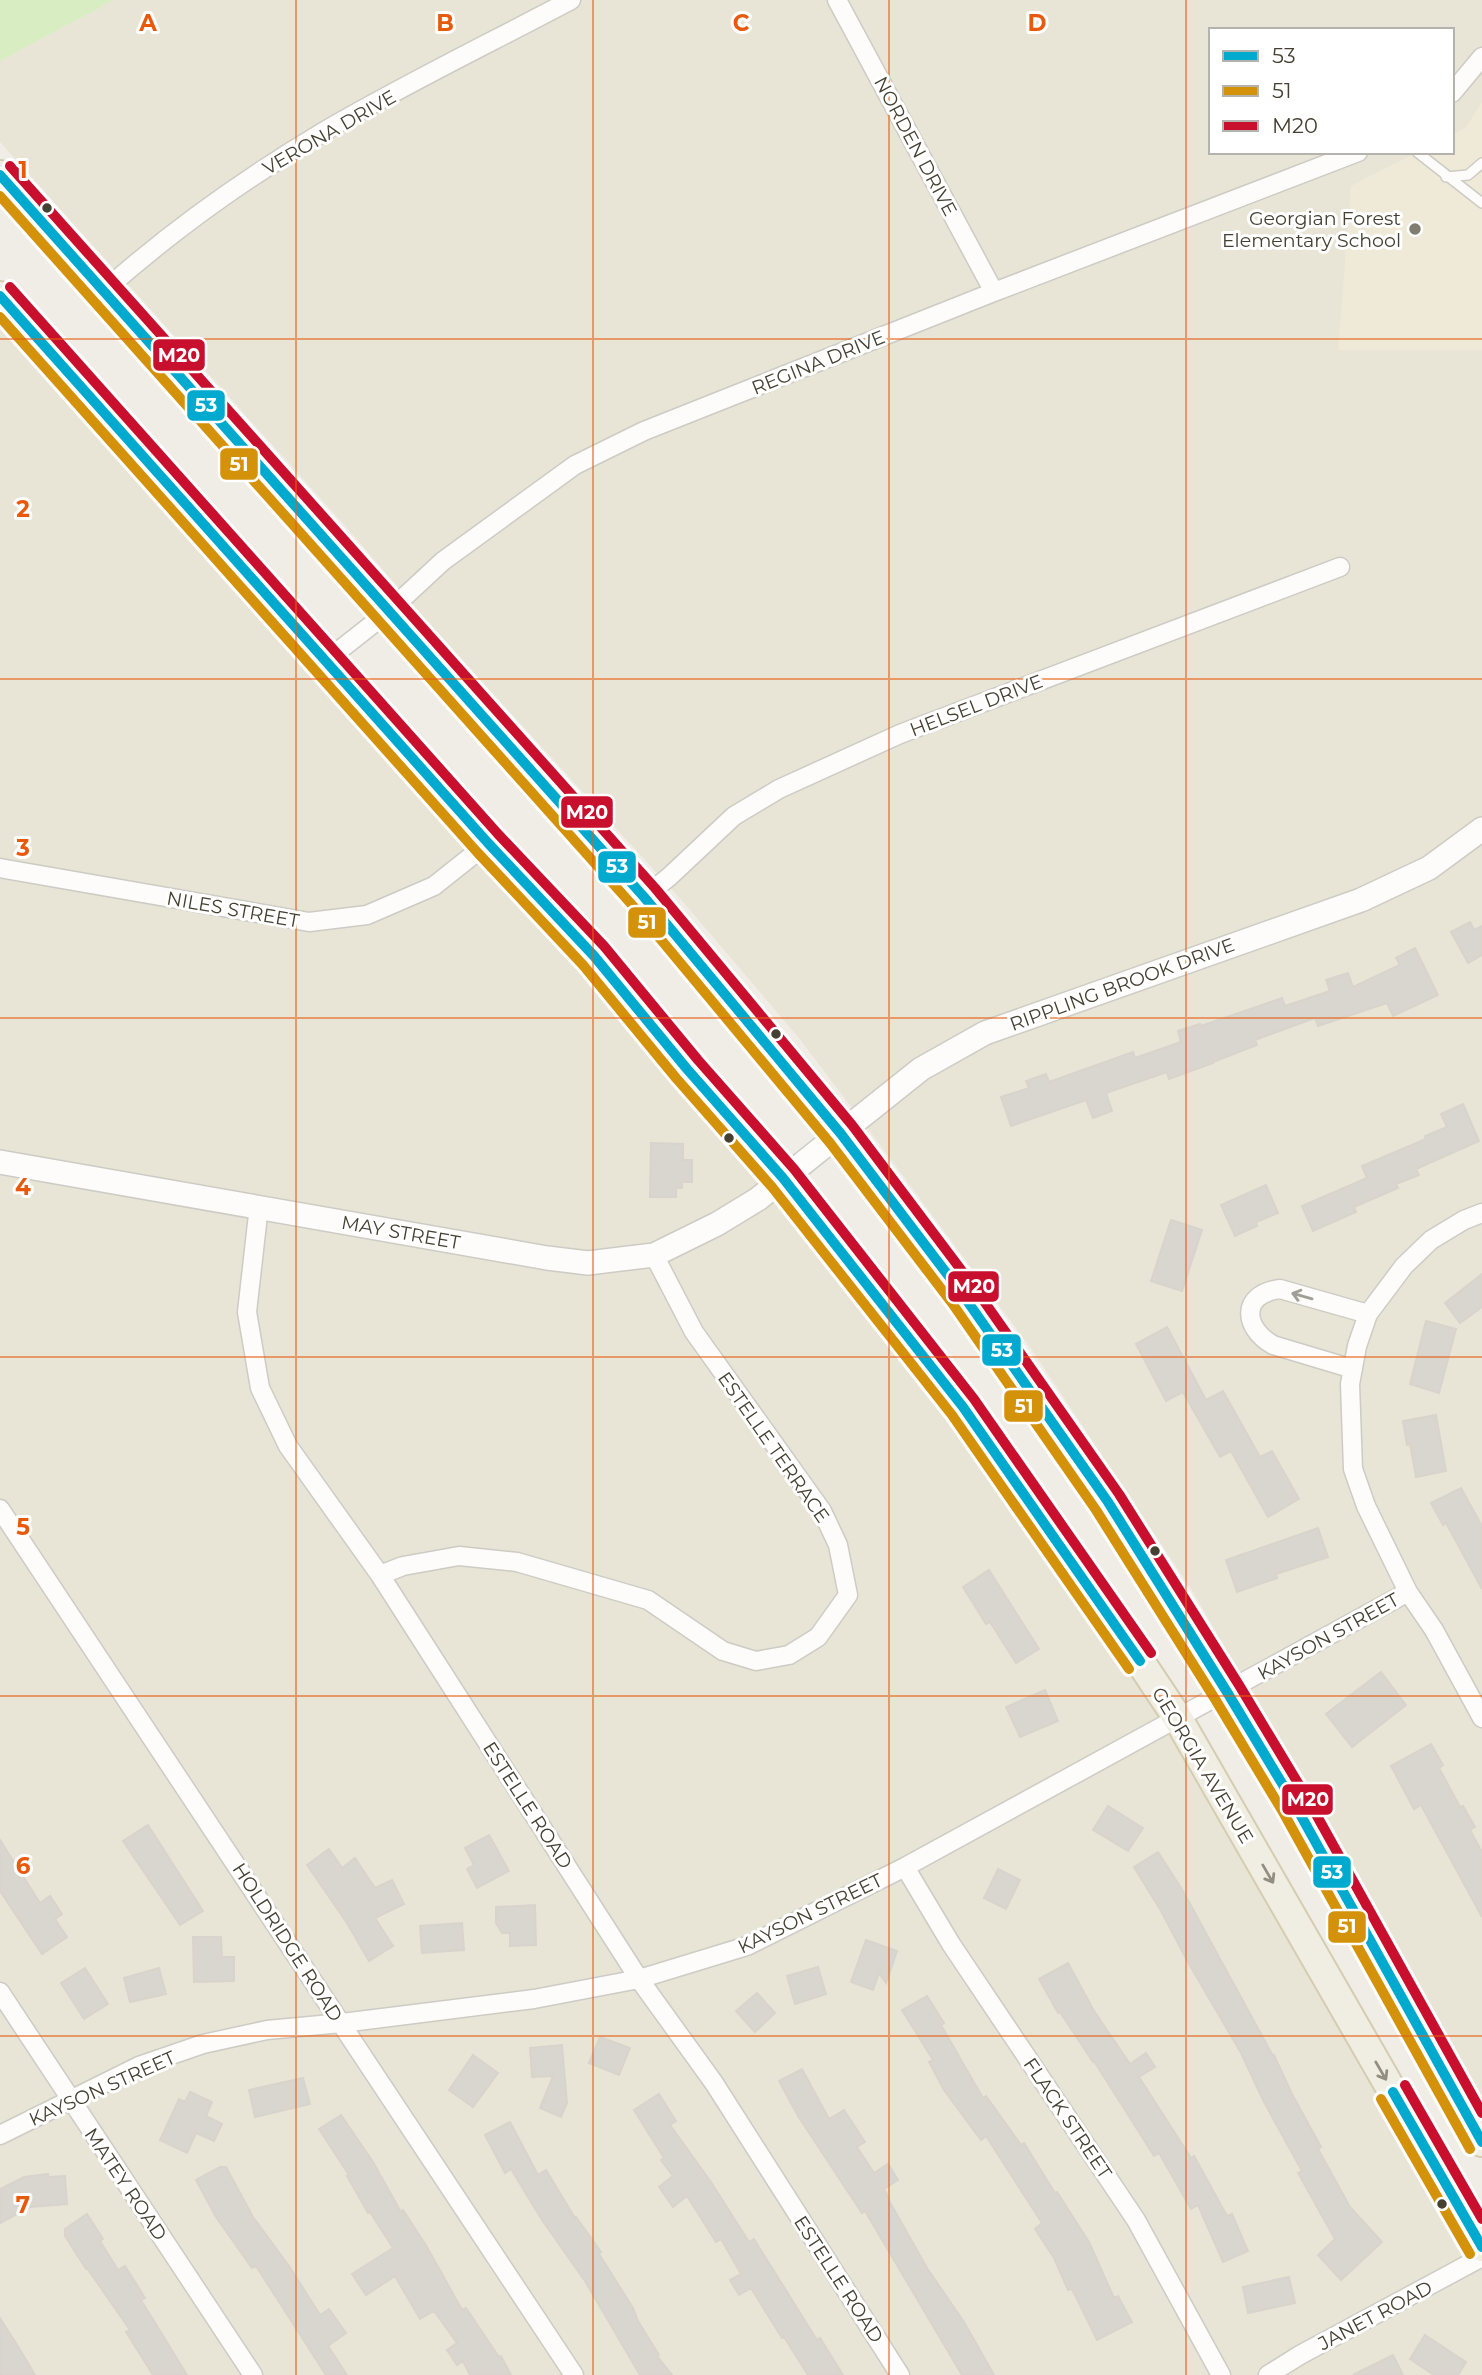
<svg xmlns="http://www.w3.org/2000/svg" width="1482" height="2375" font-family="Montserrat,sans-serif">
  <rect width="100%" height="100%" fill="#efede6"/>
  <!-- residential -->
  <path fill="#e8e5d6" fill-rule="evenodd" d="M114,0H1482V2096L1193,1592L1032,1350L881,1146L798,1037L684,903L426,620L348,529L0,142V61ZM1211,30H1452V152H1211Z
    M0,296L687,1069L1093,1591L1482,2247V2375H0Z"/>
  <!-- education -->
  <path fill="#eeead7" d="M1482,102V350H1338L1351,186L1417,152H1452V135L1466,127Z"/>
  <!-- green -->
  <path fill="#d8edc2" d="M0,0H114L0,61Z"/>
  <!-- building -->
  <path fill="#d8d6ce" stroke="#d8d4cc" stroke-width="2" d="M1470,922L1474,930L1482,926V955L1468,963L1451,932Z
    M1415,948L1438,995L1393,1016L1387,1003L1318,1026L1315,1018L1255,1040L1257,1045L1213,1062V1063L1169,1079L1167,1072L1106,1093L1112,1111L1093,1118L1086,1100L1011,1126L1001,1097L1029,1088L1026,1081L1046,1074L1049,1082L1133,1052L1135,1058L1181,1042L1178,1031L1200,1024L1201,1026L1282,998L1285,1006L1330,991L1326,980L1348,973L1353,987L1400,965L1396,958Z
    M1463,1104L1479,1141L1416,1169L1419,1175L1396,1184L1398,1188L1354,1207L1356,1212L1313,1231L1302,1206L1367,1178L1362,1166L1426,1139L1425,1136L1447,1127L1441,1114Z
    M651,1143L683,1144V1160H692V1182H682V1188H676V1197H650Z
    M1266,1185L1278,1213L1256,1222L1257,1226L1235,1236L1221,1205Z
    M1171,1220L1202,1230L1182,1291L1151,1281Z
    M1482,1274V1307L1460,1323L1445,1303Z
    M1426,1321L1456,1329L1439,1393L1410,1384Z
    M1167,1327L1206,1400L1223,1391L1260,1457L1272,1451L1299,1499L1268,1517L1231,1451L1220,1457L1183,1392L1166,1401L1136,1344Z
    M1436,1415L1446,1471L1416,1477L1410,1444L1407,1445L1403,1421Z
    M1461,1488L1482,1526V1589L1446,1523L1443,1525L1431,1503Z
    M1318,1528L1328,1557L1276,1574L1277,1578L1237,1592L1226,1560Z
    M989,1570L1039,1649L1016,1663L990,1622L986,1624L963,1587Z
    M1381,1672L1406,1705L1352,1747L1326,1714Z
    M1045,1690L1058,1721L1020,1737L1006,1707Z
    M1431,1744L1443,1765L1439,1768L1460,1807L1463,1806L1475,1827L1470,1830L1482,1852V1917L1421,1805L1414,1809L1391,1766Z
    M1108,1806L1143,1828L1128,1851L1093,1830Z
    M148,1825L203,1911L180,1925L123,1841Z
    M489,1835L509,1871L477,1888L467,1869L474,1865L465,1848Z
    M0,1840L40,1903L50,1896L62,1914L55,1919L67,1937L42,1954L0,1891Z
    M329,1849L342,1868L355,1858L375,1888L392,1880L404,1904L375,1918L393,1946L369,1961L347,1923L307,1865Z
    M1158,1852L1183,1891L1273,2056L1274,2055L1292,2094L1321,2147L1318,2149L1350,2207L1382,2242L1341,2280L1318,2255L1335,2239L1298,2173L1302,2171L1264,2102L1241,2053L1189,1964L1161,1911L1134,1867Z
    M998,1869L1020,1880L1006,1909L984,1898Z
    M535,1905L536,1945L510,1946V1933H502L496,1923V1907Z
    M462,1923L464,1950L422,1953L420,1926Z
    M193,1937H221L222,1957H234V1981L194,1982Z
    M866,1940L897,1951L886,1983L879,1973L873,1990L851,1982Z
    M1068,1963L1094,2011L1130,2064L1146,2053L1155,2067L1139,2077L1191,2158L1194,2156L1227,2216L1232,2214L1248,2251L1223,2262L1198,2205L1191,2209L1159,2153L1154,2156L1094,2061L1093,2062L1060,2012L1058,2013L1039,1979Z
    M818,1967L826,1994L795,2004L787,1976Z
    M85,1968L108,2004L84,2019L61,1983Z
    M159,1968L166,1994L130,2002L124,1978Z
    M757,1993L775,2013L755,2032L736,2011Z
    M927,1996L944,2023L941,2025L983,2098L986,2096L1021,2145L1024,2143L1055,2193L1057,2192L1089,2242L1114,2298L1118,2296L1132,2322L1097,2340L1072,2289L1068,2290L1054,2258L1035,2229L1042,2223L986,2136L981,2140L944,2090L929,2062L933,2060L902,2010Z
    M600,2037L630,2048L619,2075L589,2063Z
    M562,2045L567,2103L561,2117L540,2108L553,2076L532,2077L530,2048Z
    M473,2055L498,2073L473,2107L449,2090Z
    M802,2069L829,2119L844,2110L865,2142L857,2147L874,2173L888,2164L898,2180L884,2189L888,2196L887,2197L927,2268L964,2322L994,2375H962L865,2211L862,2213L798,2116L779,2081Z
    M303,2078L310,2104L255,2117L249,2090Z
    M190,2092L212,2102L206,2116L222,2124L214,2141L196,2133L187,2153L160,2140L179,2099L185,2102Z
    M659,2094L676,2121L670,2125L711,2182L749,2242L754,2239L817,2340L820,2338L843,2375H808L784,2337L782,2338L751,2288L739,2295L730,2280L741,2274L721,2239L716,2242L687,2196L673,2207L659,2187L673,2176L661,2160L664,2158L634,2110Z
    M341,2115L373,2162L401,2212L403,2210L427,2247L462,2310L466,2308L499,2357L501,2356L511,2375H470L463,2361L457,2365L447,2350L457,2343L434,2311L420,2319L395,2276L366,2295L352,2274L393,2248L370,2212L368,2213L347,2176L349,2175L319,2129Z
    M510,2122L538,2175L546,2170L575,2218L576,2217L601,2252L599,2254L633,2308L638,2321L659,2355L657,2356L672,2375H640L585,2281L542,2220L511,2169L505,2173L485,2135Z
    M220,2167H226L253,2217L289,2266L320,2315L329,2309L346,2333L328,2346L347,2375H326L256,2266L252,2268L216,2217L196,2180Z
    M48,2174V2177L65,2176L67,2204L30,2207L0,2223V2189L24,2177Z
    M87,2214L103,2239L100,2241L118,2270L125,2266L145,2298L141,2300L187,2375H153L126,2332L130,2330L87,2268L86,2269L65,2236V2229Z
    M1289,2277L1295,2303L1248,2313L1243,2287Z
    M0,2318L19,2348L35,2375H0Z
    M1425,2335L1466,2362L1458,2375H1434L1410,2359Z
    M1393,2355L1403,2375H1353Z"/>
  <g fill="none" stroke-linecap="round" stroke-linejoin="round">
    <defs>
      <path id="service" d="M1417,152L1482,203
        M1446,177L1468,175L1482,163"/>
      <path id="minor" d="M837,0L994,292
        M1452,93L1482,57
        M104,291C170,232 246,178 323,132C403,85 488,44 571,0
        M327,660L388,612L443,561L575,465L644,431L994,292L1358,152
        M0,868L309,922L367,915L434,886L488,843
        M644,897L669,877L734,816L779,789L900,734L1340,567
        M259,1206L247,1312L260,1388L288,1446L380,1575L639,1979L714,2083L900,2375
        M1482,1213L1464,1220L1431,1240L1404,1266L1368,1314L1357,1346L1350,1384L1353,1469L1366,1506L1408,1592L1434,1630L1482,1718
        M1353,1369L1273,1345C1243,1328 1240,1294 1280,1289L1368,1314
        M0,1509L574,2375
        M380,1575L403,1566L459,1556L517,1562L648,1600L723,1651L756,1661L789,1655L818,1637L848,1595L838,1545L822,1511L694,1332L654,1255
        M905,1867L951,1944L1136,2220L1221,2375
        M0,1992L253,2375
        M0,2135L139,2066L203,2044L267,2030L342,2023L534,1999L639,1979L747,1946L905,1867L1408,1592
        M1268,2375L1300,2355L1482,2257"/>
      <path id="tertiary" d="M0,1162L547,1258L588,1263L654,1255L717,1224L758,1199L921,1069L985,1033L1361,900L1429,868L1482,829"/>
      <path id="primary" d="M0,175L644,897L841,1134L963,1295L1108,1502L1227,1692L1295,1805L1482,2142
        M0,296L327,660L488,843L594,956L687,1069L783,1178L963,1407L1093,1591L1177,1717L1482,2247"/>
    </defs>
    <!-- service casing -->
    <use href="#service" stroke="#cdcbc4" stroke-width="12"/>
    <!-- minor casing -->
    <use href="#minor" stroke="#cdcbc4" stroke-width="21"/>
    <!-- tertiary casing -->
    <use href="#tertiary" stroke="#cdcbc4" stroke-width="26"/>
    <!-- primary casing -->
    <use href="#primary" stroke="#d4cdb1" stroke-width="32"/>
    <!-- service -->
    <use href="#service" stroke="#fdfcfb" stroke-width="9"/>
    <!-- minor -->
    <use href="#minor" stroke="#fdfcfb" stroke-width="18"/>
    <!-- tertiary -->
    <use href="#tertiary" stroke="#fdfcfb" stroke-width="23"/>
    <!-- primary -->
    <use href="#primary" stroke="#f0eee2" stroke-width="28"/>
    <defs>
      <path id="bus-1" d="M0,175L644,897L841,1134L963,1295L1108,1502L1227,1692L1295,1805L1482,2142
        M0,296L488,843L594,956L687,1069L783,1178L963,1407L1140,1661
        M1393,2092L1482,2247"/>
      <path id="bus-2" d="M0,196L633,906L830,1143L952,1303L1096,1510L1215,1699L1283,1812L1470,2149
        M0,317L477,852L583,965L676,1078L772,1187L952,1415L1129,1669
        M1381,2099L1470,2254"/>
      <path id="bus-3" d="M10,166L655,888L852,1125L974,1287L1119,1494L1239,1685L1307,1798L1482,2113
        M10,287L498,834L604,946L698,1060L794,1169L974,1399L1151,1653
        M1405,2085L1482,2219"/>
    </defs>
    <!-- bus-1 casing -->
    <use href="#bus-1" stroke="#fff" stroke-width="16"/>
    <!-- bus-2 casing -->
    <use href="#bus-2" stroke="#fff" stroke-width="16"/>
    <!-- bus-3 casing -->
    <use href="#bus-3" stroke="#fff" stroke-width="16"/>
    <!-- bus-1 -->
    <use href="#bus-1" stroke="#00a9ce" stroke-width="10"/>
    <!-- bus-2 -->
    <use href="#bus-2" stroke="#d3920a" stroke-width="10"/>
    <!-- bus-3 -->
    <use href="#bus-3" stroke="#c8102e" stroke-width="10"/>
  </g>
  <!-- one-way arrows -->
  <defs><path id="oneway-shaft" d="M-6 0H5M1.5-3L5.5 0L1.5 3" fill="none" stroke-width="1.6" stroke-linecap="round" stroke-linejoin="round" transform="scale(1.75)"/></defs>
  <use stroke="#a19e96" href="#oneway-shaft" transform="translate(1302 1296) rotate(-164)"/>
  <g stroke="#928e81">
    <use href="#oneway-shaft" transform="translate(1268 1874) rotate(60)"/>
    <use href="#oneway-shaft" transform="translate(1381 2071) rotate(60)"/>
  </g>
  <!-- grid -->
  <path fill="none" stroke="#e8590c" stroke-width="2" stroke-opacity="0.55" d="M296,0V2375M593,0V2375M889,0V2375M1186,0V2375M0,339H1482M0,679H1482M0,1018H1482M0,1357H1482M0,1696H1482M0,2036H1482"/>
  <!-- markers -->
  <g fill="#454032" stroke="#fff" stroke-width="2.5">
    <circle cx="47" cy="208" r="6"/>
    <circle cx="776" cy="1034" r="6"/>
    <circle cx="729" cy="1138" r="6"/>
    <circle cx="1155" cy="1551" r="6"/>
    <circle cx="1442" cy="2204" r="6"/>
  </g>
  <circle fill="#807d71" stroke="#fff" stroke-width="2.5" cx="1415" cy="229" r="7"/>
  <g text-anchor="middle" stroke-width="6" stroke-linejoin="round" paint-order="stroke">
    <!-- street labels -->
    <g font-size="19" fill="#454032" stroke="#fff">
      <text transform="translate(329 132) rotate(-30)" y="7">VERONA DRIVE</text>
      <text transform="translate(916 146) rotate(62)" y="7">NORDEN DRIVE</text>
      <text transform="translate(818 362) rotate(-22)" y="7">REGINA DRIVE</text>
      <text transform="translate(976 705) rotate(-21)" y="7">HELSEL DRIVE</text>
      <text transform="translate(233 909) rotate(10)" y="7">NILES STREET</text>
      <text transform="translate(1122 984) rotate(-20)" y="7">RIPPLING BROOK DRIVE</text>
      <text transform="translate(401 1232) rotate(10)" y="7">MAY STREET</text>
      <text transform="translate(774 1447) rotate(55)" y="7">ESTELLE TERRACE</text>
      <text transform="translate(1328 1636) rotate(-29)" y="7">KAYSON STREET</text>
      <text transform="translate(1203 1765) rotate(59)" y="7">GEORGIA AVENUE</text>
      <text transform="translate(528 1805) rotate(57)" y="7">ESTELLE ROAD</text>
      <text transform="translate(810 1913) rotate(-26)" y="7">KAYSON STREET</text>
      <text transform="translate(288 1942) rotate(57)" y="7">HOLDRIDGE ROAD</text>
      <text transform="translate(102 2088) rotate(-24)" y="7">KAYSON STREET</text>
      <text transform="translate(1068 2118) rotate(56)" y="7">FLACK STREET</text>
      <text transform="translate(126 2184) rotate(56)" y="7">MATEY ROAD</text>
      <text transform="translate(839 2279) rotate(57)" y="7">ESTELLE ROAD</text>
      <text transform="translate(1375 2315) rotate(-28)" y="7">JANET ROAD</text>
    </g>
    <!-- poi labels -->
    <g font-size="19" fill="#454032" stroke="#fff" text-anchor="end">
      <text x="1401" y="225">Georgian Forest<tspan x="1401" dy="22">Elementary School</tspan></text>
    </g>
  </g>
  <g font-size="23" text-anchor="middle" font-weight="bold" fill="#e8590c" stroke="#fff" stroke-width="6" stroke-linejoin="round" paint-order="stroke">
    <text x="148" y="31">A</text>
    <text x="445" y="31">B</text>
    <text x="741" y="31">C</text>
    <text x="1037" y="31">D</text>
    <text x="23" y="178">1</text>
    <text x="23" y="517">2</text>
    <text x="23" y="856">3</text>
    <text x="23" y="1195">4</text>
    <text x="23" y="1535">5</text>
    <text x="23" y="1874">6</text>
    <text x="23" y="2213">7</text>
  </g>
  <g stroke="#fff" stroke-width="2.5">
    <rect x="152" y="338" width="54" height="34" rx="7" fill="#c8102e"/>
    <rect x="186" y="389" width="40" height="33" rx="7" fill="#00a9ce"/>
    <rect x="219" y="447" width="40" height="34" rx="7" fill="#d3920a"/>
    <rect x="560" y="795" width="54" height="34" rx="7" fill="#c8102e"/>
    <rect x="597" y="850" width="40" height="34" rx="7" fill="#00a9ce"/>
    <rect x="627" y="906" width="40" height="33" rx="7" fill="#d3920a"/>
    <rect x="947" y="1270" width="53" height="33" rx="7" fill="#c8102e"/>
    <rect x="981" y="1333" width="41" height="34" rx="7" fill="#00a9ce"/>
    <rect x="1003" y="1389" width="41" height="34" rx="7" fill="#d3920a"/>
    <rect x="1281" y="1783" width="53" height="33" rx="7" fill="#c8102e"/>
    <rect x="1312" y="1855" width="40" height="34" rx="7" fill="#00a9ce"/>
    <rect x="1327" y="1910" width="40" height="34" rx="7" fill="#d3920a"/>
  </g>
  <g font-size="19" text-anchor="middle" font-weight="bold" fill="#fff">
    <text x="179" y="362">M20</text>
    <text x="206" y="412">53</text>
    <text x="239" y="471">51</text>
    <text x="587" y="819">M20</text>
    <text x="617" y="873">53</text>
    <text x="647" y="929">51</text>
    <text x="974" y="1293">M20</text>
    <text x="1002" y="1357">53</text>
    <text x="1024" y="1413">51</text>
    <text x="1308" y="1806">M20</text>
    <text x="1332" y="1879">53</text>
    <text x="1347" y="1933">51</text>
  </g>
  <!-- legend -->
  <rect x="1209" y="28" width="245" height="126" fill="#ffffff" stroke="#b5b3ad" stroke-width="2"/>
  <rect x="1223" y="51" width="35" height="10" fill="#00a9ce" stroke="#b5b3ad" stroke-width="2"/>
  <text x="1272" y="63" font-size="21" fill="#454032">53</text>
  <rect x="1223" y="86" width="35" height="10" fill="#d3920a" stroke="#b5b3ad" stroke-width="2"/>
  <text x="1272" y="98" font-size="21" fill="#454032">51</text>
  <rect x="1223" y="121" width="35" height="10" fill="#c8102e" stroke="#b5b3ad" stroke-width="2"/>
  <text x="1272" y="133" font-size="21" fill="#454032">M20</text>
</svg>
